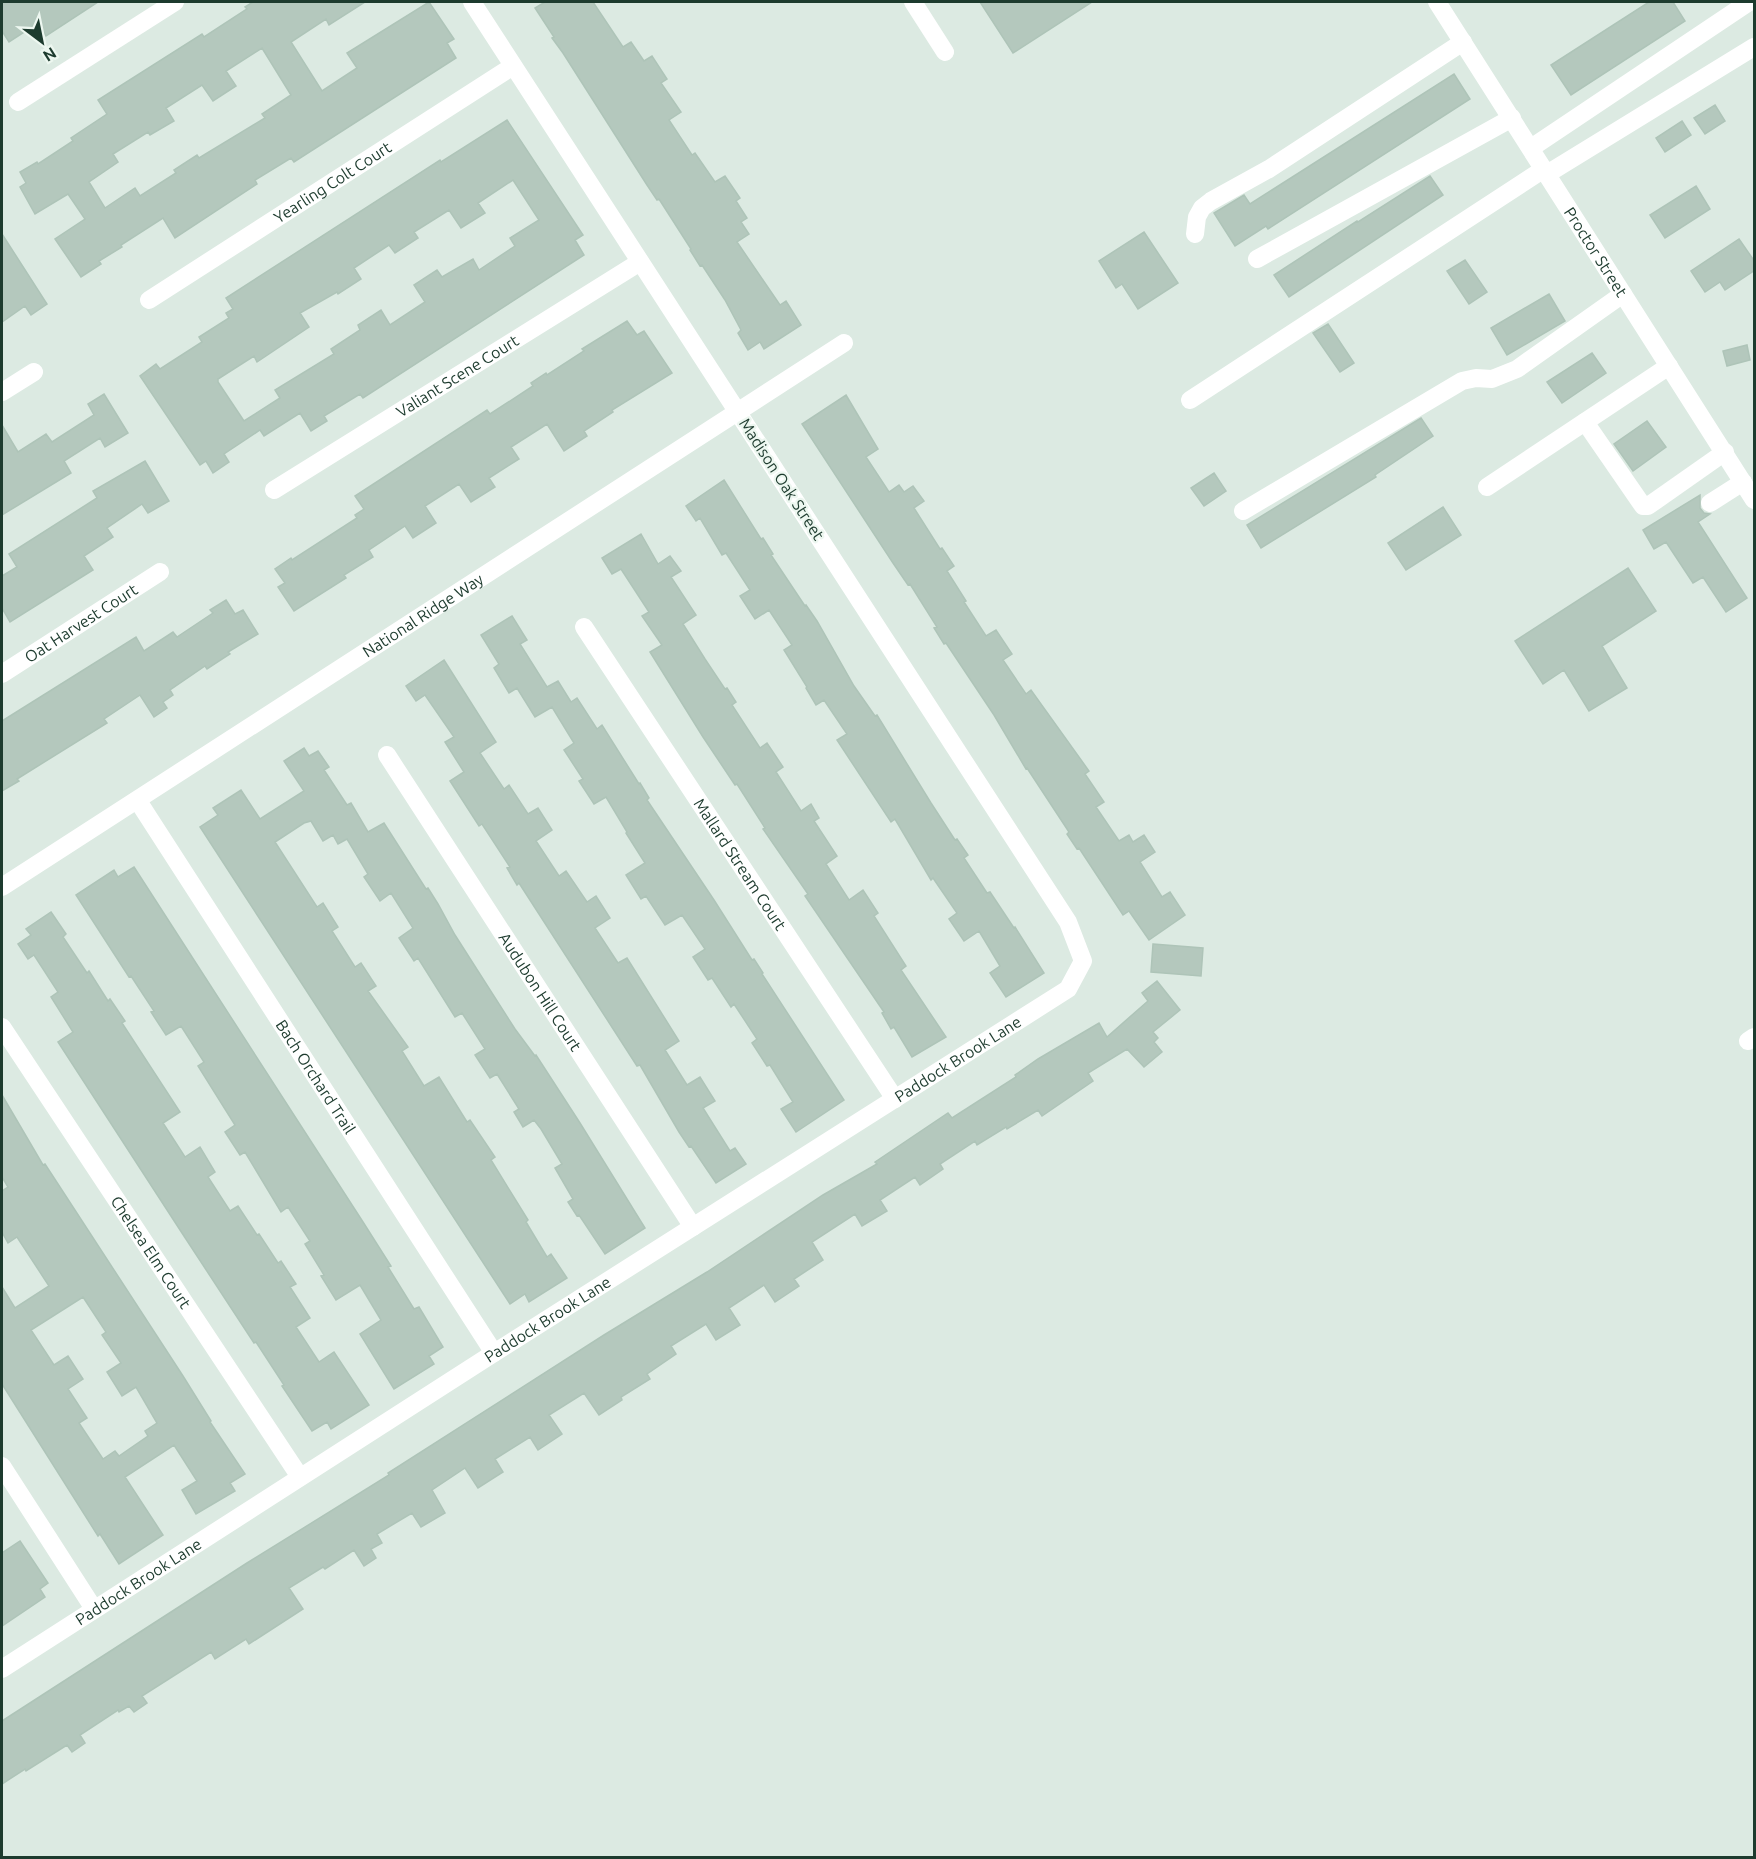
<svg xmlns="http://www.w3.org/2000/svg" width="1756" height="1859" font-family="Ubuntu,sans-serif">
  <rect width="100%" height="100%" fill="#dceae2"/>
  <!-- building -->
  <path fill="#b4c8bd" stroke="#aec4b8" stroke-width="1.5" fill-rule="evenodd" d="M2,2H98L46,36L38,23L9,42L2,31Z
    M253,2H365L329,25L326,19L291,42L322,91L357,68L347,53L429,2L454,39L447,43L456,58L294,162L291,158L255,180L257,184L175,238L163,218L121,245L122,247L99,261L101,264L81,277L55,239L85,219L68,194L35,214L20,187L26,183L20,172L37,162L38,164L73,141L71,138L107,114L98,100L202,34L204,37L247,9L245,7ZM262,48L291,95L262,114L265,118L199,158L197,155L174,170L176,173L140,196L135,188L105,208L89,182L118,162L113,154L148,132L150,135L174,121L166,108L202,85L213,101L236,86L226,71Z
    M545,2H593L623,47L631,42L644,61L652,56L667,79L661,83L681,112L669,120L692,155L695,153L715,182L725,176L740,198L736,201L747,218L741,222L749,234L737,242L780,305L786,301L801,325L764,349L760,342L748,350L738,333L741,330L725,300L702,265L700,266L690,250L691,249L659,199L657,200L647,185L563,53L552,38L554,37L535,8Z
    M980,2H1092L1013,53Z
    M1649,2H1673L1685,21L1571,95L1551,65Z
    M1454,74L1470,99L1268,229L1266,226L1235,246L1214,213L1244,195L1250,204Z
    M1715,105L1725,121L1705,134L1694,118Z
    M507,120L583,235L575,240L584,255L363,398L360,394L324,416L327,421L311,431L300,413L264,436L260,430L224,454L229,462L213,473L206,461L200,465L140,376L156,364L160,369L202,342L199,337L229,318L226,313L233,309L226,298L440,160L441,162ZM513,180L539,220L510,238L515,246L479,270L473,259L442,277L437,270L414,285L425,302L390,325L381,310L358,325L360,330L331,349L334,354L275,390L280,398L244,421L218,382V379L254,356L257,362L309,327L300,313L337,292L338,294L361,279L354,268L389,245L395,253L418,238L414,232L449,210L461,228L485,213L478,203Z
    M1682,121L1691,135L1665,152L1656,138Z
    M1430,176L1443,195L1289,297L1274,275L1357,221L1358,222Z
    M1696,186L1710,209L1665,238L1650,215Z
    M1144,232L1178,283L1138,309L1122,284L1116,288L1099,261Z
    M2,234L47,304L31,315L25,306L2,322Z
    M1739,239L1755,262V270L1725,290L1720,282L1705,292L1691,271Z
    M1465,260L1487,292L1469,304L1447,271Z
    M1549,294L1565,321L1507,355L1491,328Z
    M627,321L637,335L644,331L672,373L612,410L613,412L584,431L587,436L564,451L547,424L511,447L519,459L489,478L495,487L471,502L459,484L425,506L436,523L413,538L405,526L369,550L373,557L344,575L346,578L294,611L278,587L285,583L275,569L291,558L292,560L357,518L355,515L364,509L355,496L487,410L490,414L533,386L531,383L546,373L547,375L584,351L582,349Z
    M1328,324L1354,363L1340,372L1313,333Z
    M1747,345L1750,360L1727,366L1723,351Z
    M1592,353L1606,373L1562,403L1547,382Z
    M104,394L128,433L105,447L100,438L64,461L71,473L2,515V425L18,452L46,434L52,442L94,415L88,404Z
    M846,395L878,449L866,457L889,492L899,485L904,492L913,486L924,501L914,508L940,549L942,548L954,566L947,571L966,601L964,602L986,636L996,630L1012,654L1003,660L1026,694L1031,690L1089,771L1085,774L1104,802L1096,807L1119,841L1129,835L1133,842L1144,835L1155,852L1140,862L1162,897L1170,892L1185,915L1149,940L1129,911L1123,915L1079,848L1077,849L1067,834L1069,832L1027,768L1026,769L994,715L946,643L944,644L934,628L937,627L910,584L908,585L893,563L802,424Z
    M1421,418L1433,436L1375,475L1376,477L1261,548L1247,525Z
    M1647,421L1666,447L1633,471L1614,444Z
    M145,461L169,501L148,513L142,504L107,528L113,537L84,556L93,570L10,622L2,608V576L17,567L9,554L97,498L93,491Z
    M1214,473L1226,491L1204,506L1191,488Z
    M724,480L761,539L763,538L773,554L771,555L805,606L806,605L817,621L854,686L875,716L877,715L931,803L955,840L957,839L968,855L964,858L987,893L990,892L1014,928L1015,927L1044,973L1006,997L990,973L1000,966L979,931L964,941L949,919L957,913L933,878L931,880L895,819L891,822L837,740L847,734L824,700L816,705L806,688L807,687L784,650L792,645L769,610L755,619L740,596L750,590L726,553L722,555L700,518L696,521L686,506Z
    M1700,495V508L1704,513L1710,514L1698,522L1747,598L1726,612L1703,577L1693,583L1666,542L1654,549L1643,530Z
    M1443,507L1461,535L1406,570L1388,543Z
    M641,534L658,564L670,556L681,571L671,577L696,615L683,624L705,659L725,689L727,688L736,702L732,705L760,748L767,743L783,767L776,772L801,811L811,804L819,818L814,821L837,856L826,864L849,900L863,890L878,913L874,916L906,966L901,970L946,1037L912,1057L894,1027L891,1029L882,1013L884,1012L805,896L808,894L763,829L765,828L737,784L735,785L703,737L650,652L662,645L642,616L649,612L621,569L612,574L602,558Z
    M1628,568L1656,611L1602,646L1627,688L1589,711L1564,670L1543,684L1515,641Z
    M226,600L235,614L243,610L258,634L228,652L230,654L207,669L205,666L170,690L173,695L163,702L167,708L154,717L140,695L104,719L107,723L17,779L19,781L2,791V721L136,637L144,651L173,632L177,637L213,613L210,610Z
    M512,616L527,640L520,644L547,687L558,681L571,702L577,698L597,729L602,725L639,784L640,783L649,798L647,800L714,900L752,960L754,959L763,973L762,974L844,1100L796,1132L781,1109L793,1102L770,1065L767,1066L752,1043L757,1039L734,1004L731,1007L712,978L708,980L693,957L705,949L682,915L665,925L646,896L641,899L626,875L645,863L626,833L627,832L606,797L594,804L579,781L583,779L564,750L574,743L552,707L535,717L517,688L509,693L494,668L499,664L481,635Z
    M444,660L496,742L480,753L504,789L509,785L528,814L538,808L552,830L536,841L559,876L566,871L587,902L596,896L610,918L595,928L618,963L627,958L679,1041L665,1050L687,1085L700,1077L715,1101L703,1108L730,1151L735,1148L746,1164L716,1183L691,1146L689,1147L679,1132L640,1065L637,1066L519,883L517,885L507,868L510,867L482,824L479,826L450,781L464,772L445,742L454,737L425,695L416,701L406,686Z
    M304,748L309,756L318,751L329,767L324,770L347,805L351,803L368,832L384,823L426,889L428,888L438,904L455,935L515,1029L535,1056L536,1055L580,1123L645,1228L605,1254L579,1215L577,1216L568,1202L573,1199L555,1168L562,1164L541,1129L534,1120L523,1127L514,1112L519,1109L497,1074L490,1078L475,1055L485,1049L462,1013L455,1017L418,958L414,961L399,938L413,928L391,893L380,901L364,877L368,874L347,839L338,844L333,835L323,841L311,821L304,823L275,842L317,907L323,903L338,927L332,931L355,967L361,963L376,986L368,991L408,1047L402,1051L424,1086L439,1077L467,1122L470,1120L495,1157L491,1160L528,1220L526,1222L547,1257L551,1254L567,1278L529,1302L525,1294L510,1304L200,827L218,815L213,808L241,790L260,819L304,791L284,761Z
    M134,867L363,1222L391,1266L388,1267L414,1309L419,1307L443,1347L429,1356L434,1364L394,1389L360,1334L381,1320L360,1285L336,1300L321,1276L324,1275L305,1244L310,1241L288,1207L281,1212L245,1152L240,1155L225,1132L235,1125L198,1066L204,1062L181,1026L166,1035L151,1012L154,1011L131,976L129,977L76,895L114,870L118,877Z
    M51,912L66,934L63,937L87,973L89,971L108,1001L110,999L125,1021L122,1023L180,1112L163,1123L185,1157L200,1147L215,1172L208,1177L230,1211L238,1206L257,1235L259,1234L278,1263L281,1261L296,1284L290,1287L310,1318L296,1327L319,1362L334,1352L369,1405L331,1429L327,1422L312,1431L282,1386L284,1385L256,1342L254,1343L182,1233L58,1042L73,1032L51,997L58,992L34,955L28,959L18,944L31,935L26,929Z
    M1153,944L1203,948L1201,976L1151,972Z
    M1157,981L1180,1010L1153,1032L1158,1038L1154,1042L1162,1052L1144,1067L1127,1049L1088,1073L1093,1081L1042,1116L1038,1110L1007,1129L1006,1127L977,1145L975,1141L940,1164L943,1169L920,1185L915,1177L880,1200L887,1211L862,1226L855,1214L812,1242L823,1260L794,1279L799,1286L775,1302L764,1285L729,1308L740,1325L716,1340L706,1324L671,1346L676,1354L647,1374L650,1379L621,1397L622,1400L599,1415L584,1393L549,1415L562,1434L538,1450L530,1437L495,1459L503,1472L478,1488L465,1468L432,1490L445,1513L421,1527L412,1513L377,1534L382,1543L371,1549L376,1558L364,1566L354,1550L325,1569L323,1567L289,1588L303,1609L249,1644L246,1639L215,1659L211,1652L142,1696L147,1703L134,1712L129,1706L119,1712L118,1710L80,1735L85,1743L72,1752L67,1745L26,1771L25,1769L2,1784V1721L247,1563L389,1475L388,1473L604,1335L707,1272L823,1195L877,1164L875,1162L948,1113L952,1118L1016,1077L1015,1075L1038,1059L1099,1023L1107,1037L1148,1001L1142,993Z
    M2,1095L43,1165L45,1164L183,1376L211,1421L210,1422L245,1474L230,1483L235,1491L196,1514L182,1490L197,1481L174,1445L125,1477L163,1535L119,1564L100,1534L98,1536L2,1384V1287L15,1308L49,1286L17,1237L8,1243L2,1232V1191L8,1187L2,1177ZM83,1297L106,1332L102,1335L121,1363L107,1372L122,1396L136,1387L157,1423L145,1431L148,1436L119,1456L115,1451L103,1459L79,1423L87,1418L68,1389L83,1379L68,1356L54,1365L31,1330Z
    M20,1541L48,1583L40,1589L45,1597L2,1626V1553Z"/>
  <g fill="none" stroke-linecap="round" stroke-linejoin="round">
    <!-- minor -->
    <g stroke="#fff" stroke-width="18">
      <path d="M913,2L945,52"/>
      <path id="s1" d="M1437,2L1754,500"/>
      <path d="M18,102L175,2"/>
      <path d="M1531,148L1749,2"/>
      <path d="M1547,174L1754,47"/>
      <path d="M1195,234L1197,217L1202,208L1211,201L1269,169L1463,42"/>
      <path d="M1257,259L1512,118"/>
      <path id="s2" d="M149,300L513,66"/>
      <path d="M2,392L34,372"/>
      <path d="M1190,400L1544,169"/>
      <path d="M1585,422L1643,506H1648L1725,452"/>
      <path d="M1487,487L1669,366"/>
      <path id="s3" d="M274,490L640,262"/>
      <path d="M1710,503L1743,482"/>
      <path d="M1243,511L1462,381L1476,378L1492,379L1517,369L1623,294"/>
      <path id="s4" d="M584,627L895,1099"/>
      <path id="s5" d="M2,674L160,572"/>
      <path id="s6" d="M387,755L693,1227"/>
      <path id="s7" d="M138,801L494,1353"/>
      <path id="s8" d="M2,887L844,343"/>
      <path id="s9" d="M2,1027L300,1477"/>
      <path d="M1748,1041L1754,1037"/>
      <path d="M2,1466L94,1609"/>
      <path id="s10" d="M2,1669L494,1353L1068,989L1083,961L1068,922L472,2"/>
    </g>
  </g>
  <g text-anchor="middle" stroke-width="4.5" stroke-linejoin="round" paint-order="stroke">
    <!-- street labels -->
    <g font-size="16" fill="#1d3b2e" stroke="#edf7f0">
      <text dy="6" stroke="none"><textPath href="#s2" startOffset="218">Yearling Colt Court</textPath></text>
      <text dy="6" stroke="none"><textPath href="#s1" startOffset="296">Proctor Street</textPath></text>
      <text dy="6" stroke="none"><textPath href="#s3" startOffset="216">Valiant Scene Court</textPath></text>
      <text transform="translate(782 479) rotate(57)" y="6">Madison Oak Street</text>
      <text dy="6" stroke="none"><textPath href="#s8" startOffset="501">National Ridge Way</textPath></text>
      <text dy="6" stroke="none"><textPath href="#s5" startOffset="94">Oat Harvest Court</textPath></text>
      <text dy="6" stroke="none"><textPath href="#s4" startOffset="284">Mallard Stream Court</textPath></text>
      <text dy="6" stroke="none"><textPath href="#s6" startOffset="282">Audubon Hill Court</textPath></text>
      <text dy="6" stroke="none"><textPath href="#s10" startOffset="1134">Paddock Brook Lane</textPath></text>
      <text dy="6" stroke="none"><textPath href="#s7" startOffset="328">Bach Orchard Trail</textPath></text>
      <text dy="6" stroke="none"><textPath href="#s9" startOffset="270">Chelsea Elm Court</textPath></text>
      <text dy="6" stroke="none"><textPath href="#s10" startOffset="648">Paddock Brook Lane</textPath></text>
      <text dy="6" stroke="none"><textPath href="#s10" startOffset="162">Paddock Brook Lane</textPath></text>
    </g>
  </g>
  <!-- border -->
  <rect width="1756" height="1859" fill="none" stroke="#1d3b2e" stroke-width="6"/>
  <!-- north arrow -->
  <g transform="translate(42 42) rotate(148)" stroke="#edf7f0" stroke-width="4.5" paint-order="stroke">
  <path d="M0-4.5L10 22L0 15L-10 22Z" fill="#1d3b2e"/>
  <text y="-9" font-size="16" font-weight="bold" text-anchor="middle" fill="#1d3b2e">N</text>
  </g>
</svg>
